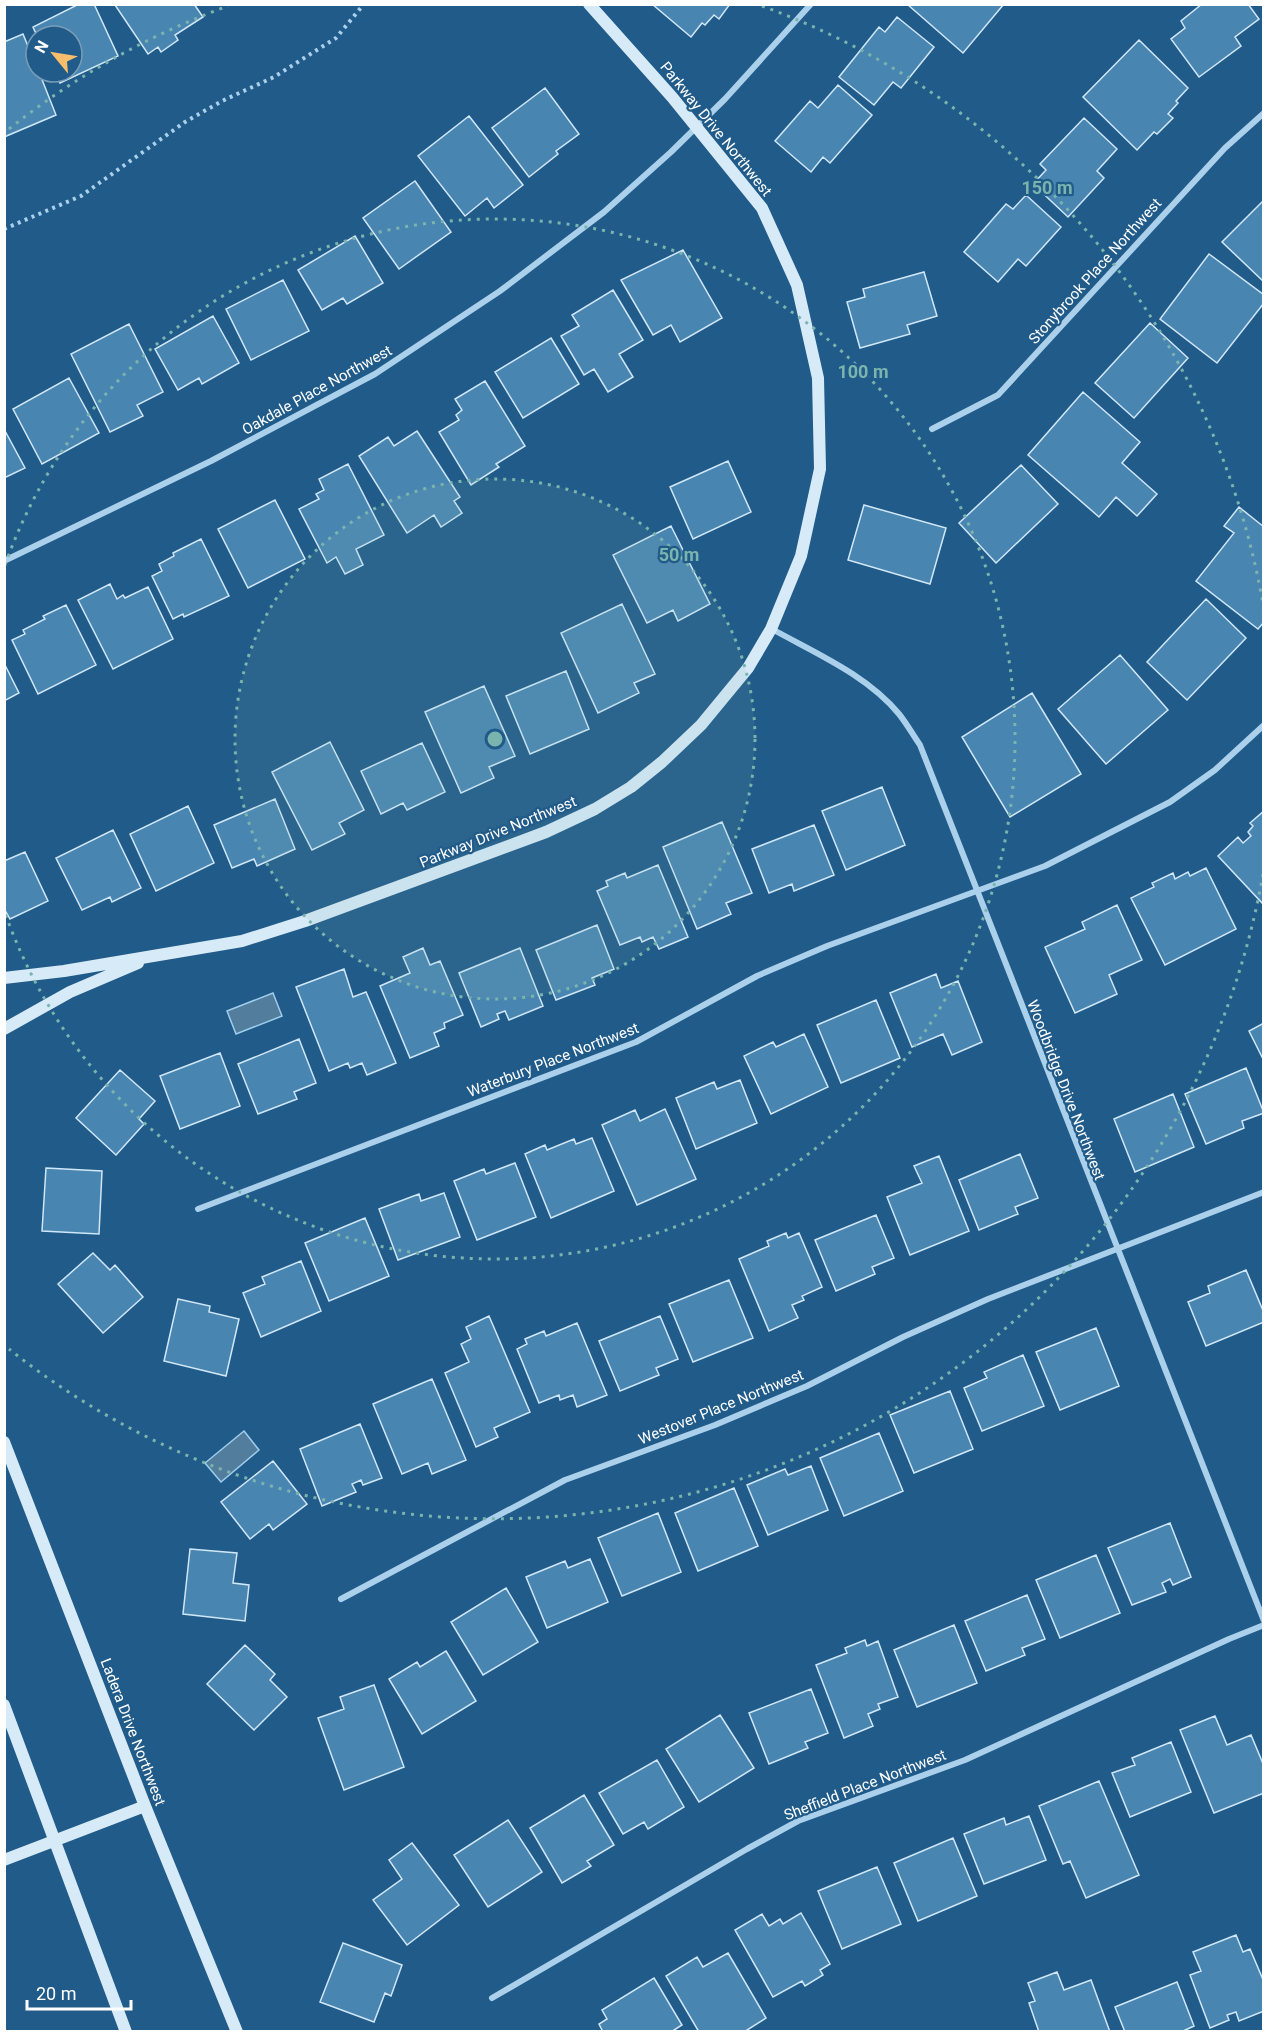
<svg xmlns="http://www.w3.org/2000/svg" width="1268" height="2036" font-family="Roboto,sans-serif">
  <rect width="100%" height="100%" fill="#205b89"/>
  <!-- water -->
  <path fill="#537d9c" stroke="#9fcdec" stroke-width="1.5" d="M273,993L282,1016L236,1034L227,1011Z
    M244,1431L259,1450L221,1482L205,1463Z"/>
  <!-- building -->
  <path fill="#4985b1" stroke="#d0e7f8" stroke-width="1.5" d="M79,4H94L118,56L60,83L54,72H72V36H37L33,27Z
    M194,4L203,17L175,35L178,40L161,52L158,47L148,54L115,5Z
    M652,4H730L719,19L714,15L705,25L702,23L691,37Z
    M907,4H1004L963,53Z
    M1202,4H1248L1259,19L1235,37L1241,46L1199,77L1171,39L1185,28L1181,21Z
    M897,17L934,47L901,88L893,82L874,105L839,77L879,27L885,32Z
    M23,34L36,66V72H39L56,115L4,137V42Z
    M1139,40L1188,88L1176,101L1178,103L1168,114L1173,118L1157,134L1154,132L1137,150L1083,97Z
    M838,85L872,115L830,163L823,157L811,172L775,141L810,101L818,108Z
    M545,88L579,134L556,151L558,154L529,177L492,128Z
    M469,116L523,185L494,208L487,198L465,216L418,156Z
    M1084,118L1117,149L1097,171L1104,178L1068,217L1033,184L1046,170L1040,164Z
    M415,181L451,232L399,269L363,218Z
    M1026,195L1061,227L1026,266L1018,259L998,282L964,252L1006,204L1013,209Z
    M1264,200V282L1222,242Z
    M355,236L383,283L347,304L343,298L322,310L298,270Z
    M683,250L722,318L680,342L671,325L653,335L621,280Z
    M1209,254L1264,295V303L1217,363L1160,319Z
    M924,272L937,316L907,325L910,334L860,348L847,302L865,297L863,289Z
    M283,280L309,331L251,360L226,309Z
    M613,290L643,340L619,354L633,377L608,392L594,369L584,375L561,336L579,326L572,315Z
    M213,316L239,363L202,384L199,378L178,390L155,349Z
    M1150,323L1188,358L1134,418L1095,383Z
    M129,324L163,392L137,405L143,416L110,432L71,354Z
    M551,338L579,384L523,418L495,372Z
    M69,378L99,433L42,464L13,409Z
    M485,381L525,446L496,464L499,467L471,485L439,432L459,420L456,415L462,410L455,399Z
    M1083,392L1140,442L1122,463L1157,494L1137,516L1116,497L1099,517L1028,455Z
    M4,429L25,468L4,478Z
    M417,431L460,497L454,501L462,513L441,527L434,515L407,533L359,456L388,437L394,446Z
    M728,461L751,512L693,539L670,487Z
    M348,464L384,535L356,549L363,565L345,574L336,557L327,563L299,509L319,499L316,494L324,490L319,479Z
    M1021,465L1058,504L996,563L959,523Z
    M275,500L305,559L248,588L218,529Z
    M864,505L946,528L930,584L848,560Z
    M1239,507L1264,527V622L1258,629L1196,581L1234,533L1224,526Z
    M671,526L710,604L678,621L673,610L647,623L613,555Z
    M201,539L229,596L184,617L183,614L173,619L152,576L162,571L159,564L174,556L173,553Z
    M110,584L117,599L123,595L125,598L148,587L173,639L113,669L78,600Z
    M1206,599L1246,638L1187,700L1147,662Z
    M622,604L655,674L634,683L639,693L598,713L561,633Z
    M66,605L96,665L38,694L12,640L25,634L23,630L45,619L43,616Z
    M1120,655L1168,710L1106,764L1058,709Z
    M4,663L19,693L4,701Z
    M566,671L589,729L530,754L506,696Z
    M484,686L515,756L489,767L494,778L461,793L425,712Z
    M1032,693L1081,774L1010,817L962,737Z
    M330,742L364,810L339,823L345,834L312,850L272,772Z
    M422,743L445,792L407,810L403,803L381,814L361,771Z
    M882,787L905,845L846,870L822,811Z
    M275,799L295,849L257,866L254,859L232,868L214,825Z
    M188,806L214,863L156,891L130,834Z
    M1264,811V905L1218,856L1238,837L1243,843L1251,836L1248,832L1253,826L1250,823Z
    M722,822L752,893L726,903L731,914L697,929L663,847Z
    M814,825L834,875L794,891L792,884L769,893L752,849Z
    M113,830L141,888L112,902L110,897L82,910L56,858Z
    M25,852L48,901L10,919L6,912L4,913V861Z
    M658,865L688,937L659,949L653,937L642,942L640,937L620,945L597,891L608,886L606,881L625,873L627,878Z
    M1206,868L1236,929L1165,965L1131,898L1154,887L1152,883L1173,873L1175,879L1188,872L1190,876Z
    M1117,905L1142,960L1109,975L1117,994L1075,1013L1045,947L1085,929L1082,922Z
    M597,925L614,969L592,978L595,985L556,1000L536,950Z
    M423,948L430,965L440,961L463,1015L444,1023L445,1028L434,1033L439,1046L410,1058L380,986L410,973L403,957Z
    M520,948L543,1006L509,1020L505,1011L497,1014L499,1019L481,1027L459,973Z
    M344,969L353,997L366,992L396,1063L367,1075L362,1063L350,1068L348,1063L329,1071L296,987Z
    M936,974L941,988L958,981L982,1042L952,1055L943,1034L912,1047L890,993Z
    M876,1000L900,1058L841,1083L817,1025Z
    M1264,1023V1061L1249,1031Z
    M804,1034L828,1087L771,1114L744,1056L773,1042L776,1047Z
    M299,1039L316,1083L294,1092L297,1099L258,1114L238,1064Z
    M220,1053L240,1106L180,1129L160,1076Z
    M1246,1068L1264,1113L1242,1121L1244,1128L1206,1144L1185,1094Z
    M120,1070L155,1101L139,1119L144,1124L116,1155L76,1118Z
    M740,1080L757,1123L696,1149L676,1098L714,1082L717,1089Z
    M1173,1094L1194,1147L1135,1172L1114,1119Z
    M665,1109L696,1179L637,1205L602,1125L635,1110L640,1121Z
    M592,1138L614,1191L551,1218L525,1154L545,1145L547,1150L574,1139L576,1144Z
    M1020,1154L1038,1198L1015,1207L1018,1214L979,1230L959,1180Z
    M939,1156L969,1231L910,1255L887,1197L922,1183L914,1166Z
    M515,1163L536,1217L477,1240L454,1181L484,1169L486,1174Z
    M46,1168L102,1171L99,1234L42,1231Z
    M444,1193L460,1237L398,1260L379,1209L419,1194L421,1201Z
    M876,1215L894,1258L872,1267L875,1274L836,1291L815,1240Z
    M365,1218L389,1276L329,1301L305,1243Z
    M786,1233L788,1238L799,1233L822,1287L802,1296L804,1300L792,1305L798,1318L769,1331L739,1259L769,1246L767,1241Z
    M93,1253L110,1270L115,1265L143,1297L103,1333L58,1284Z
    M301,1261L321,1311L261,1337L243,1293L265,1284L262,1277Z
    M1246,1270L1264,1313V1322L1206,1346L1188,1302L1210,1293L1208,1286Z
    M729,1280L753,1338L693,1362L669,1304Z
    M178,1299L210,1306L209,1312L239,1319L226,1376L164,1361Z
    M489,1316L530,1412L494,1428L498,1437L476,1447L445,1373L469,1362L461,1344L471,1339L466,1327Z
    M660,1316L678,1359L656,1368L659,1375L620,1391L599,1341Z
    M577,1323L607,1395L577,1407L573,1395L560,1400L559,1395L539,1403L517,1349L527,1344L525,1339L544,1331L546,1336Z
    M1096,1328L1119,1386L1060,1410L1036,1352Z
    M1023,1355L1044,1406L982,1431L964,1388L987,1378L984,1372Z
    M432,1379L466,1460L432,1474L428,1463L402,1474L373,1404Z
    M950,1391L973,1449L914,1473L890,1415Z
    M360,1424L382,1478L363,1485L361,1480L352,1484L356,1492L322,1506L300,1449Z
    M879,1433L903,1491L844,1516L820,1458Z
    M273,1461L307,1504L273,1530L269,1524L250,1539L221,1502Z
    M811,1466L828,1510L768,1535L747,1485L785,1469L788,1475Z
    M734,1488L758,1546L698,1571L675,1513Z
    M658,1513L681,1572L622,1596L598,1538Z
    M1170,1523L1191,1577L1173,1585L1170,1579L1162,1583L1166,1592L1132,1605L1108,1548Z
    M190,1549L237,1553L233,1583L249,1585L245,1621L183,1614Z
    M1096,1555L1120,1613L1060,1638L1036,1580Z
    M590,1559L608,1602L547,1628L526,1577L565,1561L568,1568Z
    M506,1588L538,1642L483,1675L451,1622Z
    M1027,1595L1045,1639L1022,1648L1025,1655L986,1671L965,1621Z
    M954,1625L977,1683L917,1707L894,1650Z
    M865,1640L867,1646L878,1641L898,1697L878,1704L880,1709L868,1714L873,1726L844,1738L816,1665L847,1653L845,1648Z
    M245,1645L275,1674L270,1680L287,1697L254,1730L207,1684Z
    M446,1651L476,1701L422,1734L389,1679L417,1662L420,1667Z
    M374,1685L404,1767L344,1790L318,1718L344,1709L340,1697Z
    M811,1689L828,1733L805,1742L808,1748L769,1764L749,1713Z
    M720,1715L754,1768L699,1802L666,1749Z
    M1215,1716L1227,1745L1251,1735L1264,1766V1793L1214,1813L1180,1730Z
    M1171,1742L1191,1792L1130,1817L1112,1773L1135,1765L1132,1758Z
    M657,1760L684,1807L648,1829L644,1822L623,1834L599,1793Z
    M1099,1781L1139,1875L1086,1898L1070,1861L1063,1864L1039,1806Z
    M584,1795L614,1845L587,1861L591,1866L562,1883L530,1828Z
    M1029,1816L1046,1860L984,1884L964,1834L1004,1818L1006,1825Z
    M508,1820L542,1872L488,1907L454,1855Z
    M953,1838L977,1896L918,1921L894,1863Z
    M412,1843L459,1905L407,1945L373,1900L402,1879L389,1860Z
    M877,1867L901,1924L842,1949L818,1891Z
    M801,1913L830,1964L820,1970L823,1975L805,1986L802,1981L773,1997L735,1930L762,1914L769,1926L780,1919L783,1924Z
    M1236,1935L1243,1952L1250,1949L1264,1982V2011L1239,2021L1236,2012L1227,2015L1229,2020L1210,2028L1190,1975L1201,1971L1193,1952Z
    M343,1943L402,1965L391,1996L385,1993L374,2022L320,2002Z
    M728,1953L766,2018L744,2032H699L666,1976L697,1957L703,1967Z
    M1057,1972L1064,1990L1091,1980L1110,2032H1039L1029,2003L1035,2001L1028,1983Z
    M654,1978L682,2025L671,2032H603L599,2024L607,2019L602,2010Z
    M1177,1982L1194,2026L1181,2032H1125L1115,2007Z"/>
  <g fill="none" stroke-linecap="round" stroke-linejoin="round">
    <!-- path -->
    <path stroke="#abd0eb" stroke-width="4" stroke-dasharray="3 4.5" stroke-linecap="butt" d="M4,229L81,196L185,122L222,101L274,77L336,38L364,4"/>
    <!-- street -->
    <path stroke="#abd0eb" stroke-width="6" d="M932,429L998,395L1225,148L1264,113
      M4,561L211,461L375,374L500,291L604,212L671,152L725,99L811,4
      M772,629C815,653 867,675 899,714C907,724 913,735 920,745L1264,1621
      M198,1209L636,1042L757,976L827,946L1045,866L1170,802L1215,770L1264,725
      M341,1599L565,1480L715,1425L807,1386L903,1337L988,1299L1264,1192
      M492,1998L747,1849L798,1821L965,1760L1229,1639L1264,1625"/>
    <!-- secondary -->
    <path stroke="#d7eaf8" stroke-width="12" d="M4,978L64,971L242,941L305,921L546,832L595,809L631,787L662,762L701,725L748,668L771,629L801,556L820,469L818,378L797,285L762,208L672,97L589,4
      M4,1029L70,992L138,963
      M4,1442L145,1806L237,2032
      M4,1705L126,2032
      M4,1860L145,1806"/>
  </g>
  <!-- distance rings -->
  <circle cx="495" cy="739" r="260" fill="#7bb4af" fill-opacity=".12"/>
  <g fill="none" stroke="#7bb4af" stroke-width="3" stroke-dasharray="3 6">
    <circle cx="495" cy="739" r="260"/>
    <path d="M5 565A520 520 0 1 1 5 913"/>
    <path d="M1263 874A780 780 0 0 1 9 1349M9 129A780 780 0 0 1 228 6M762 6A780 780 0 0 1 1263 604"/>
  </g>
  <g text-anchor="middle" stroke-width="4.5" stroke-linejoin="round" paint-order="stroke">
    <!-- street labels -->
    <g font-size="15" fill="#fff" stroke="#205b89">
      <text transform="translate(716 129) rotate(51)" y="5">Parkway Drive Northwest</text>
      <text transform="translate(1095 271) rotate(-48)" y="5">Stonybrook Place Northwest</text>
      <text transform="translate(317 390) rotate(-29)" y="5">Oakdale Place Northwest</text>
      <text transform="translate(498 832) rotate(-22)" y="5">Parkway Drive Northwest</text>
      <text transform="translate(553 1060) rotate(-21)" y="5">Waterbury Place Northwest</text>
      <text transform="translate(1066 1090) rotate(69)" y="5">Woodbridge Drive Northwest</text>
      <text transform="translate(721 1407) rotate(-22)" y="5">Westover Place Northwest</text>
      <text transform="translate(133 1732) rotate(69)" y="5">Ladera Drive Northwest</text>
      <text transform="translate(865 1785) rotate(-21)" y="5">Sheffield Place Northwest</text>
    </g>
  </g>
  <circle cx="495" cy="739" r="9" fill="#7bb4af" stroke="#205b89" stroke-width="3"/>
  <g font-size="18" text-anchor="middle" font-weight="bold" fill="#7bb4af" stroke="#205b89" stroke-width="4.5" stroke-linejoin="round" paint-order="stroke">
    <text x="1047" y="194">150 m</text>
    <text x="863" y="378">100 m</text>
    <text x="679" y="561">50 m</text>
  </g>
  <!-- border -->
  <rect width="1268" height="2036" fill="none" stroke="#ffffff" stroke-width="12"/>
  <!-- north arrow -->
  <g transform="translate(54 54) rotate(300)"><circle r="28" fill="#205b89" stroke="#799db8" stroke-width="1.5"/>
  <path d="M0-4.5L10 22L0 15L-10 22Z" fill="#f8be6c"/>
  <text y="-9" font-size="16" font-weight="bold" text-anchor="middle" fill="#ffffff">N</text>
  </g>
  <!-- scale -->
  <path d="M27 2000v9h104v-9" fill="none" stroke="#ffffff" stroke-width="3"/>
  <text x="36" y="2000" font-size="18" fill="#ffffff" stroke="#205b89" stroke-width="4.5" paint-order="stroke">20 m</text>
</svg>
